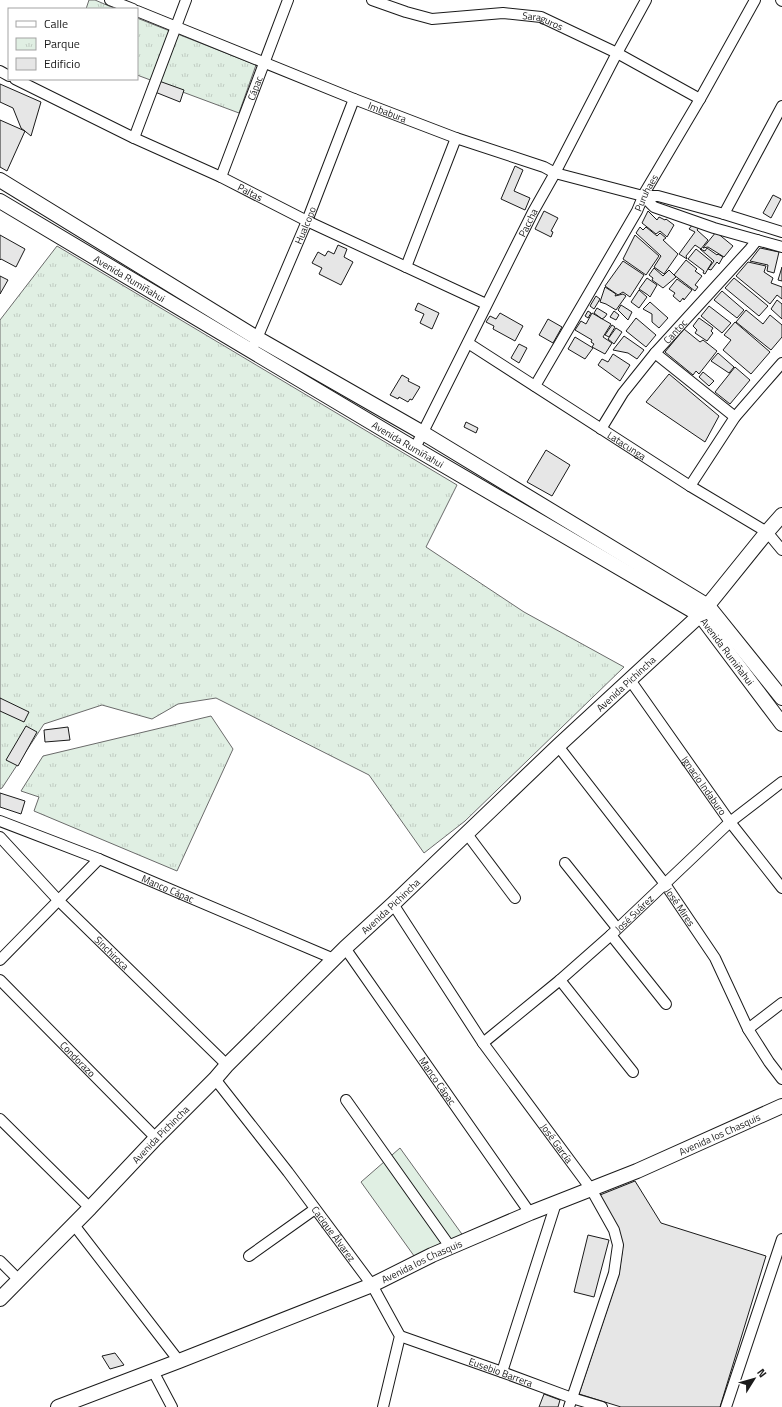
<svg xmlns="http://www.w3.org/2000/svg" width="782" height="1407" font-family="'Titillium Web',sans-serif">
  <defs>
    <pattern id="park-tufts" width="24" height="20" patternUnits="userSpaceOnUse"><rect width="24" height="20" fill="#e0efe3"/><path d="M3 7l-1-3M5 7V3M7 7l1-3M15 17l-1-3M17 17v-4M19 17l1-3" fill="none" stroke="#c0ccc2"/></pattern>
  </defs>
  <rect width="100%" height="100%" fill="#fff"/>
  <!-- green -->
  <path fill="#e0efe3" stroke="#6a6a6a" d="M400,1148L464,1237L417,1260L361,1182Z"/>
  <!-- park -->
  <path fill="url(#park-tufts)" stroke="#6a6a6a" d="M89,0H95L116,9H86Z
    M137,18L256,65L239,113L137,75Z
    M57,246L457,485L426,547L524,612L624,667L465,821L424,853L369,775L216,698L178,704L152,719L102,705L44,724L2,788L0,789V320Z
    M211,716L233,749L177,871L34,811L39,797L21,791L43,756Z"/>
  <!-- building -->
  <path fill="#e6e6e6" stroke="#1a1a1a" d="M159,81L184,90L180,102L155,92Z
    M0,84L41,102L31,136L21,128L13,108L0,102Z
    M0,120L25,131L7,171L0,167Z
    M515,166L523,170L514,191L530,198L525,210L501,199Z
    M773,195L781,199L771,218L763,213Z
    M544,211L558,218L551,231L553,232L551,237L535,229Z
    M648,211L657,220L659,217L665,220L666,219L674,225L667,237L660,231L656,234L642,223Z
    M693,224L700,226L697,230L708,240L701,249L695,245L686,256L687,259L679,254L695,232L689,229Z
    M640,227L643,230L646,227L657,236L660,233L666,238L663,240L678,254L664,274L654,267L661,256L636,233Z
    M716,232L733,246L724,257L708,247L703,248Z
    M0,235L25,249L16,267L1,259L0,260Z
    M635,235L659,256L646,275L623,259Z
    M338,245L347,249L344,257L353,262L341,285L319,274L322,268L312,263L318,252L325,256L328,251L334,254Z
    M707,248L717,255L718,254L723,257L719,264L717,262L711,270L708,269L714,261L700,249L705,251Z
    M760,248L779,252L774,273L767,271L768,265L750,261Z
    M696,249L712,262L705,274L703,273L704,271L688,259Z
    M686,260L697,269L695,271L702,276L695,285L698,287L695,291L674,275Z
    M623,261L644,275L630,297L623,292L618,295L605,286Z
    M748,262L766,266L764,272L773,278L771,283L782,287V299L777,295L770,304L736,276Z
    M782,267V281L778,280Z
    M654,268L663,276L669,270L676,277L663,288L652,280L653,278L649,275Z
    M0,276L8,280L0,294Z
    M647,278L657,285L650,297L648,295L639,289Z
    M734,278L768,306L759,316L725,288Z
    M677,279L692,290L684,300L683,298L680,302L673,296L675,293L669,289Z
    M605,287L616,294L615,296L623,294L626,296L616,310L606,304L600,302Z
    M639,290L647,297L639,308L631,302Z
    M722,291L744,310L737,318L714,300Z
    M596,296L600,299L594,309L590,306Z
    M777,300L782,304V319L771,309Z
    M650,302L668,318L659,328L652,322V314L643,309Z
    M418,303L439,313L432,329L420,323L424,314L415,310Z
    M621,305L632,312L628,320L618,310Z
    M709,306L731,323L722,333L701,316Z
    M597,308L607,314L605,317L602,319L594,313Z
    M746,310L763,324L770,315L782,325V337L771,350L736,322Z
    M588,311L591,313L588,318L585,316Z
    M614,311L619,315L616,320L610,317Z
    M500,313L523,326L515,341L493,329L494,326L486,322L490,316L496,319Z
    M592,313L611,324L603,337L612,343L605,354L592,347L594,344L591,342L592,340L575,330L581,321L586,324Z
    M636,318L656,335L646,347L626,331Z
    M699,318L713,328L711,331L713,333L707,341L695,333L697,330L693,326Z
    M548,319L562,327L553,343L539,335Z
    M735,322L770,352L751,374L723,350L731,340L724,335Z
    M612,325L615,327L609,337L605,335Z
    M616,328L622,332L614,344L608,339Z
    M684,329L700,342L703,340L717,351L699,374L696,371L693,375L665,352Z
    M624,336L644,350L637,359L628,353L613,350Z
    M575,337L593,348L585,359L568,349Z
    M519,344L527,348L519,363L511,358Z
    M718,353L734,367L729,373L711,361Z
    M613,354L630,365L620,381L598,365L602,359L608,362Z
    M735,367L750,380L730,404L715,392Z
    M703,372L714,381L709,386L699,377Z
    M669,374L719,416L705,442L646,402Z
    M402,375L409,379L408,381L420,387L412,400L410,399L408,402L399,397L398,399L390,395Z
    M466,422L478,428L476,433L464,427Z
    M546,450L570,465L552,496L527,482Z
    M0,698L29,712L24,722L0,711Z
    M26,726L37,732L18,766L6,760Z
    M68,727L70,740L45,742L44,730Z
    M0,793L25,801L21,814L0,807Z
    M635,1181L661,1223L766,1256L720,1407H621L579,1394L619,1274L623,1245L600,1195Z
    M588,1235L609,1240L594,1297L574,1292Z
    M115,1353L124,1365L110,1369L102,1356Z
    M544,1394L560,1400L558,1407H539Z"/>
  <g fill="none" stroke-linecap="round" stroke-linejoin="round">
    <defs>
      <g id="minor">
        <path d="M110,0L133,9"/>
        <path id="s1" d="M372,0L406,12L432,19L503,13L541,17L617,53L700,99"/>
        <path d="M781,0L782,1"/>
        <path id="s2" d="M137,11L354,99L456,138L544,167L555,173L643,196H658L724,214L782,232"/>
        <path d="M0,71L9,76"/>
        <path id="s3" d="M15,79L134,138L221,177L307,221L486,304"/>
        <path d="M134,138L186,0"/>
        <path id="s4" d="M221,177L288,0"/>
        <path d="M643,196L654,207L714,228L782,247"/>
        <path d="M724,214L782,106"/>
        <path d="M406,267L456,138"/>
        <path id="s5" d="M255,343L307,221L354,99"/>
        <path id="s6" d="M468,343L690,486L767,532L782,550"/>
        <path d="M655,353L735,417"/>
        <path id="s7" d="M535,386L637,211L645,192L700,99L755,0"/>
        <path id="s8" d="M601,429L623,393L655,353L750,249L757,240"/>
        <path id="s9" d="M415,448L533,212L555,173L617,53L646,0"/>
        <path d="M690,486L735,417L782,363"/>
        <path id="s10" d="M630,680L730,822L782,888"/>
        <path id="s11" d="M558,746L665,884L715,958L748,1029L769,1062L782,1079"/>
        <path id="s12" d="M0,821L99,859L334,959"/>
        <path d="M467,834L515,898"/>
        <path id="s13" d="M0,837L59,901L227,1065"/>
        <path d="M565,863L617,928"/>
        <path id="s14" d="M393,904L483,1043L591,1189L614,1230L618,1245L614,1273L569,1407"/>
        <path d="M611,935L666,1004"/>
        <path id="s15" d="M345,948L530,1213"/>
        <path d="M0,960L99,859"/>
        <path id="s16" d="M0,980L156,1138"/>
        <path d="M560,980L633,1072"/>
        <path d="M748,1029L782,1003"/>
        <path id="s17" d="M483,1043L560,980L611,935L730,822L782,782"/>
        <path id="s18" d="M215,1079L288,1172L372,1285L400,1336L383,1407"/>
        <path d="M346,1100L451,1248"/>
        <path d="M0,1119L90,1208"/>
        <path d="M74,1225L179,1361"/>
        <path d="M249,1256L315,1209"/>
        <path d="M0,1261L18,1279"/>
        <path id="s19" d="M400,1336L502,1372L572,1398L602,1407"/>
        <path d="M153,1371L172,1407"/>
        <path d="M502,1372L556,1203"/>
        <path d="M726,1407L782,1239"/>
      </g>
      <g id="secondary">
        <path d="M0,180L257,338L423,433L708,606L782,698"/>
        <path id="s20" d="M0,201L409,445L700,615L782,724"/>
        <path id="s21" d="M0,1299L90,1208L156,1138L215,1079L227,1065L345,948L393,904L558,746L700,615L767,532L782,515"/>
        <path id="s22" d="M58,1407L179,1361L372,1285L432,1255L530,1213L637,1171L782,1106"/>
      </g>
    </defs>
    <!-- minor casing -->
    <use href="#minor" stroke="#1a1a1a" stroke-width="12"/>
    <!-- secondary casing -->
    <use href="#secondary" stroke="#1a1a1a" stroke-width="16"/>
    <!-- minor -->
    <use href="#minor" stroke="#fff" stroke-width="10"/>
    <!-- secondary -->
    <use href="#secondary" stroke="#fff" stroke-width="14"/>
  </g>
  <g text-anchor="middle" stroke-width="3" stroke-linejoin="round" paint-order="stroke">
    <!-- street labels -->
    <g font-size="10" fill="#1a1a1a" stroke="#fff">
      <text dy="4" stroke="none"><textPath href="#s1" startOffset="175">Saraguros</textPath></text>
      <text dy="4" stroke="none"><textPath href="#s4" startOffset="95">Cápac</textPath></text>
      <text dy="4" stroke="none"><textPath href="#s2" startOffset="270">Imbabura</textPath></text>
      <text dy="4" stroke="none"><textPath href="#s3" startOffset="261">Paltas</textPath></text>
      <text dy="4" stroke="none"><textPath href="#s7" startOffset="223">Puruhaes</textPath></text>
      <text dy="4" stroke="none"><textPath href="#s9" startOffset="252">Paccha</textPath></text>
      <text dy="4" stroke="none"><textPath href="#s5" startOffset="128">Hualcopo</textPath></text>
      <text dy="4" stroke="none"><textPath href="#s20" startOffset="151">Avenida Rumiñahui</textPath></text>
      <text dy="4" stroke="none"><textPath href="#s8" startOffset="123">Cantoc</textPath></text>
      <text dy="4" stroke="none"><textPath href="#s20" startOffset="475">Avenida Rumiñahui</textPath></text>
      <text dy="4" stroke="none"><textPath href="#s6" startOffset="189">Latacunga</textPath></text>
      <text dy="4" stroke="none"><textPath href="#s20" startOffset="859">Avenida Rumiñahui</textPath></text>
      <text dy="4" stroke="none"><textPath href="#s21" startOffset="878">Avenida Pichincha</textPath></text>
      <text dy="4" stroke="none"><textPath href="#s10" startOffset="129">Ignacio Indaburo</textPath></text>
      <text dy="4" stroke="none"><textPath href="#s12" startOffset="181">Manco Cápac</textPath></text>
      <text dy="4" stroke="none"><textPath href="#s21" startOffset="554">Avenida Pichincha</textPath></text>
      <text dy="4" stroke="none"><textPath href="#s11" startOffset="202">José Mires</textPath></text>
      <text dy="4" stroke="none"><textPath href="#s17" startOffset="199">José Suárez</textPath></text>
      <text dy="4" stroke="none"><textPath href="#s13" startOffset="161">Sinchiroca</textPath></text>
      <text dy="4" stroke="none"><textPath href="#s16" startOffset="111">Condorazo</textPath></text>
      <text dy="4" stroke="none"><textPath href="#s15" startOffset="162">Manco Cápac</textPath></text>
      <text dy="4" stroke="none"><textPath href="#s21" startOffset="230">Avenida Pichincha</textPath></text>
      <text dy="4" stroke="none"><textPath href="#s22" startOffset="716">Avenida los Chasquis</textPath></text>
      <text dy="4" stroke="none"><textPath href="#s14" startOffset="290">José García</textPath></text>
      <text dy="4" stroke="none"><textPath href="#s18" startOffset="195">Cacique Álvarez</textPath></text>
      <text dy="4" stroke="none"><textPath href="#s22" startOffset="392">Avenida los Chasquis</textPath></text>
      <text dy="4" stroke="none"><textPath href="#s19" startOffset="107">Eusebio Barrera</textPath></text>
    </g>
  </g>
  <!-- legend -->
  <rect x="8" y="8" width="130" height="72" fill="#ffffff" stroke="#a3a3a3"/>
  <rect x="16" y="21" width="20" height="6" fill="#ffffff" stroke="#a3a3a3"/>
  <text x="44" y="28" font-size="12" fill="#1a1a1a">Calle</text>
  <rect x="16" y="38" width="20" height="12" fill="url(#park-tufts)" stroke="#a3a3a3"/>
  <text x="44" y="48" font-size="12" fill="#1a1a1a">Parque</text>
  <rect x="16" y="58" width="20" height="12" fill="#e6e6e6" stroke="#a3a3a3"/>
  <text x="44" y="68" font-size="12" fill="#1a1a1a">Edificio</text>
  <!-- north arrow -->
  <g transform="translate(754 1379) rotate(53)" stroke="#ffffff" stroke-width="3" paint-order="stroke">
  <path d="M0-3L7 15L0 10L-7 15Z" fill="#1a1a1a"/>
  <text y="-6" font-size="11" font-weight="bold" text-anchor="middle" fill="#1a1a1a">N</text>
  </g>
</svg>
